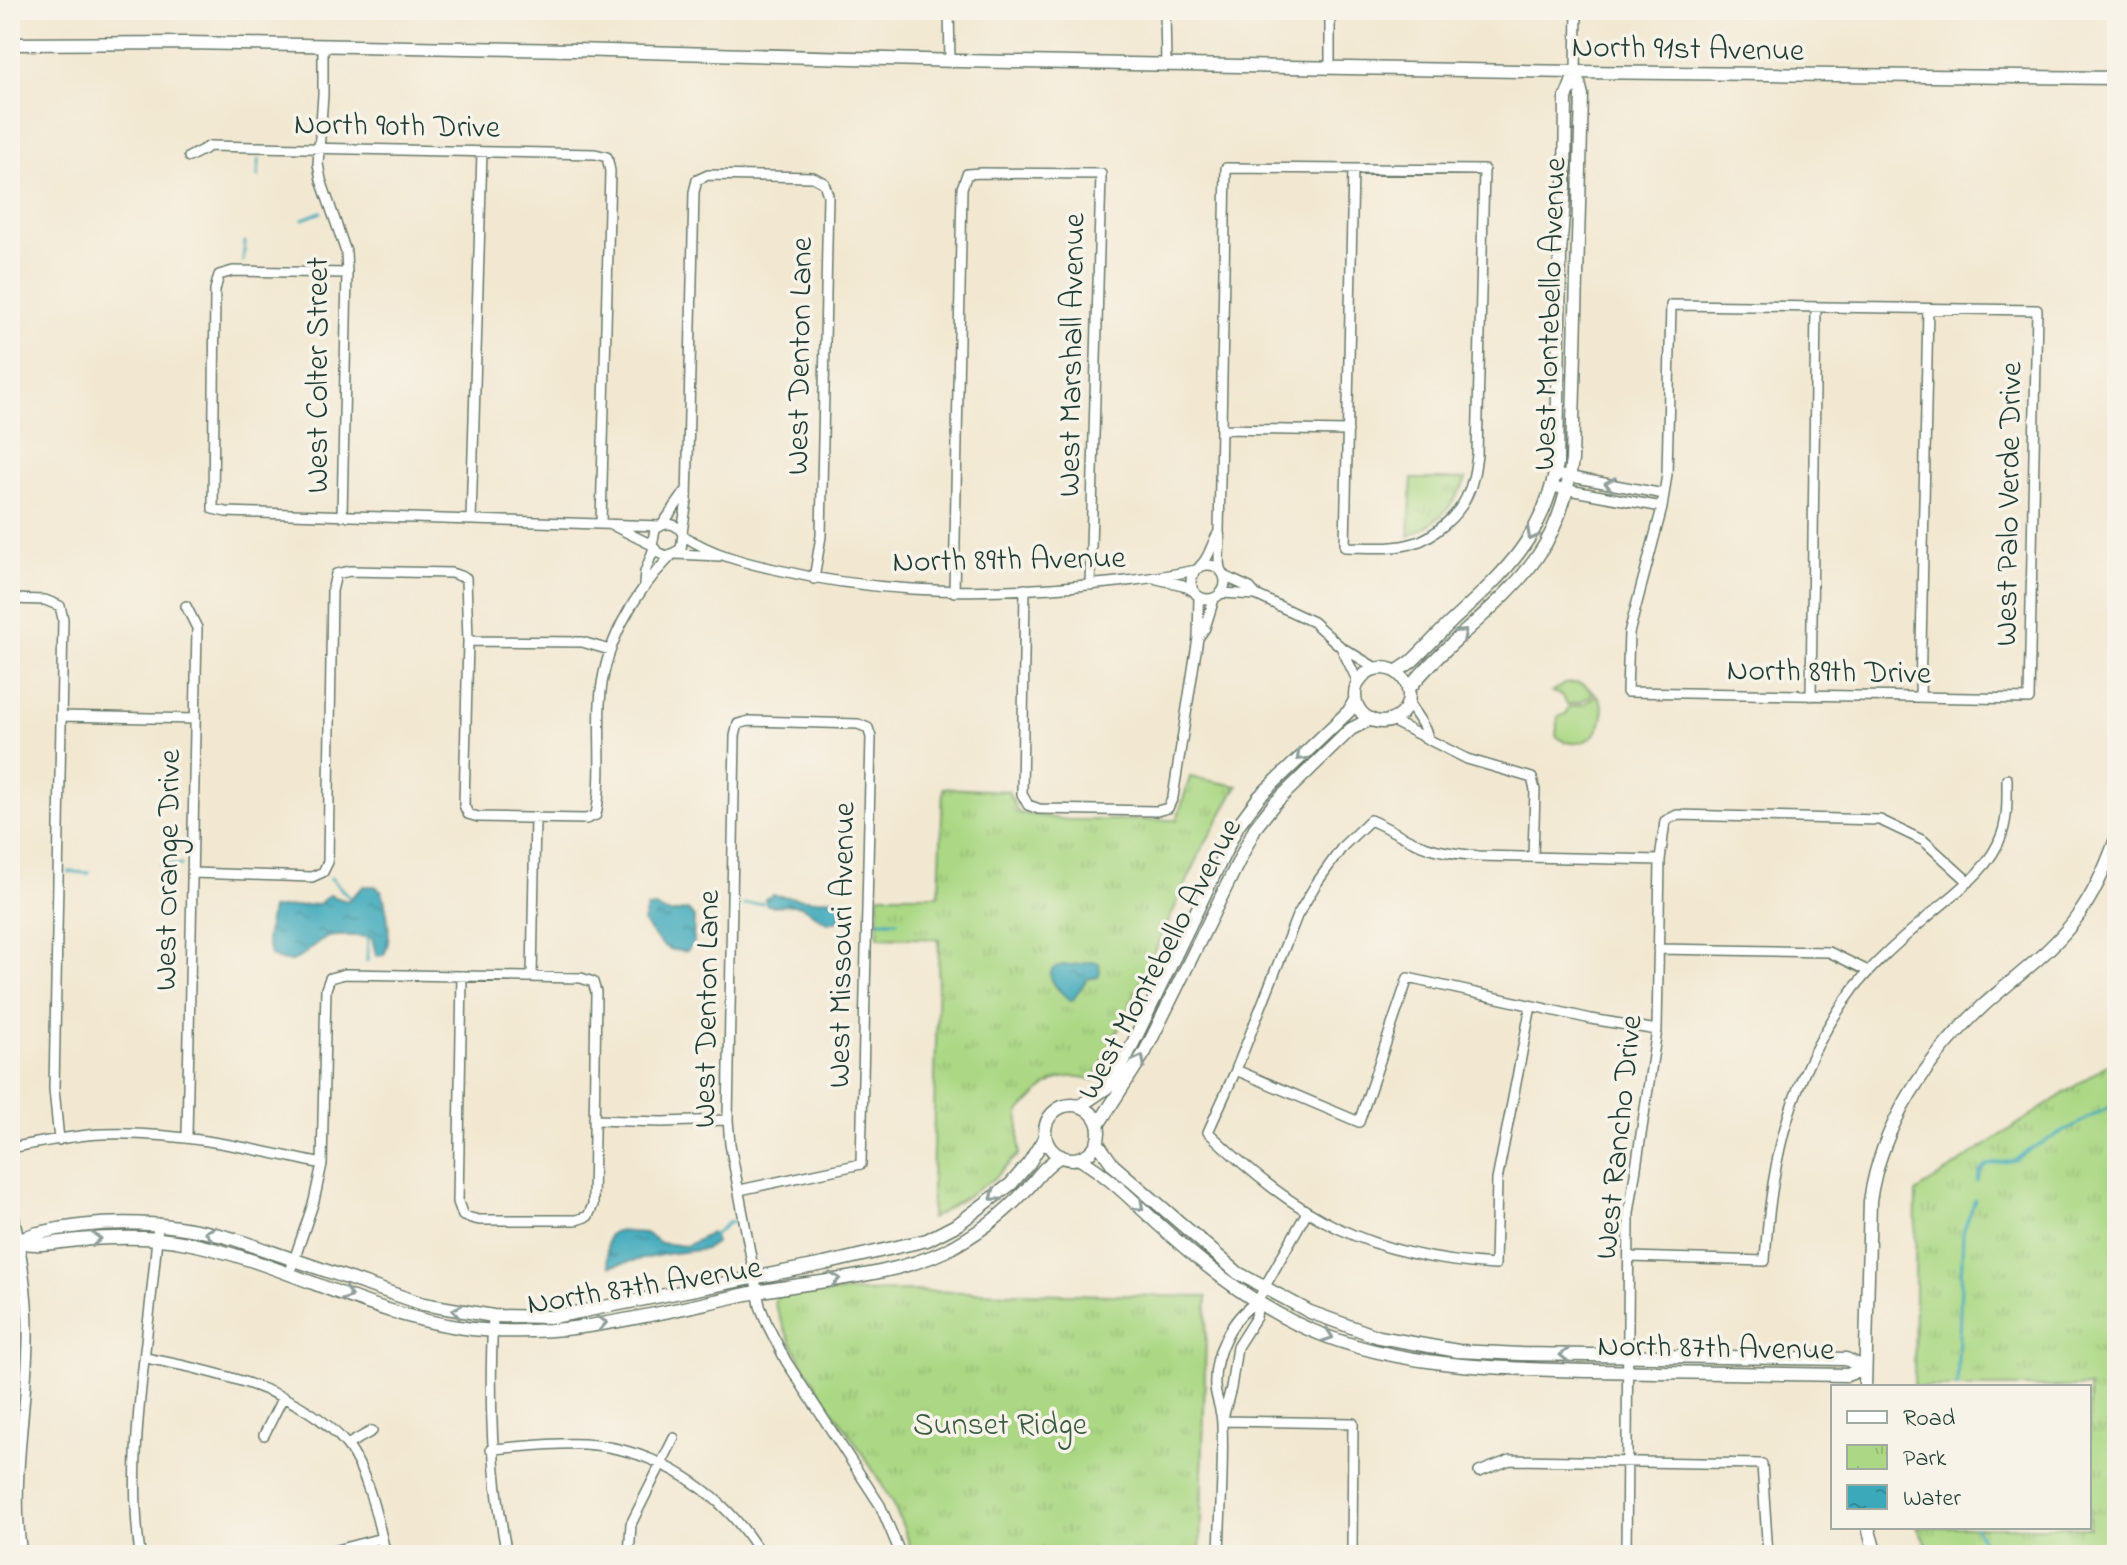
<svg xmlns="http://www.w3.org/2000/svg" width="2127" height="1565" font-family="'Indie Flower',sans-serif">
  <defs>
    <pattern id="park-tufts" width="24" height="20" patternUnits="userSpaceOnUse" patternTransform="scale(2)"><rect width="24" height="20" fill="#acd885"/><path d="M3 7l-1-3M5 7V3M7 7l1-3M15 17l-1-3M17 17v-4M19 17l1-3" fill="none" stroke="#94ba73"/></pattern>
    <pattern id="water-ripples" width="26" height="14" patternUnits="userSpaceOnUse" patternTransform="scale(2)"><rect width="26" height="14" fill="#3ca9bb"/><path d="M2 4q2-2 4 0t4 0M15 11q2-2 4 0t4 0" fill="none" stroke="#328b99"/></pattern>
  </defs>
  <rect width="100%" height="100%" fill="#f7f3e8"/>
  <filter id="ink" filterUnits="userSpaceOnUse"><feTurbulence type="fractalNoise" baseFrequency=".0125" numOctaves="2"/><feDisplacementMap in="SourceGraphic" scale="16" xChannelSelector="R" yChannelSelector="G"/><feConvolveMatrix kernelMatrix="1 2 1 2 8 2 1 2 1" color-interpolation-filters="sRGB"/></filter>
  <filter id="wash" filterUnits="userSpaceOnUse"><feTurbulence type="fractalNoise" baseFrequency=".006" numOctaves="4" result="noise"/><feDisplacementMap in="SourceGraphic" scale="32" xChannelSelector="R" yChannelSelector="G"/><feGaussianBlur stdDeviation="1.8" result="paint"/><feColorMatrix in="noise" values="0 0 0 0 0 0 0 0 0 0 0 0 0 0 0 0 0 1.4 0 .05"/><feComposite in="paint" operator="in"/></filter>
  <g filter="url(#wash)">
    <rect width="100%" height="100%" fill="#f2e8d2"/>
    <!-- grass -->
    <path fill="#acd885" stroke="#668a5c" stroke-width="2" d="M1597,695C1617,722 1583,759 1556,736L1558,717L1566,714L1568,708L1584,704Z"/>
    <!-- park -->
    <path fill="url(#park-tufts)" stroke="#668a5c" stroke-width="2" d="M1412,479H1466C1453,508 1437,523 1409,536Z
      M1575,683L1584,685L1595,693L1580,702L1568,705L1561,695L1552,692L1564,684Z
      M1190,777L1238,786L1203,847L1095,1080C1055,1069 1044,1087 1019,1113V1154L992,1180L931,1219L939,939L878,937L879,895H939L943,788L1008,791L1018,813L1068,820H1177Z
      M2117,1058V1555H1933L1917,1527H2089V1387H1914L1916,1192Z
      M10,1256L14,1263L21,1347L10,1446Z
      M786,1290L787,1293L915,1291L1207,1297L1200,1555H913C886,1461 805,1394 774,1302L780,1292Z"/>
    <!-- water -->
    <path fill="url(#water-ripples)" stroke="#2e7378" stroke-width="2" d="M364,886H375L382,891C387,910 393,937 384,955L376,956L372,937C359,937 338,933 326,938C304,948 298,973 270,955L266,939L271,909L319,904L329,895L347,901Z
      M773,895L814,900L834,898L840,902L842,918L830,923C819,919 811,910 801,906C788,903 778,908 767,905L765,899Z
      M656,907C673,918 672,912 688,910L694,917L693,943L687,951C663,953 656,939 643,922L647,908Z
      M1089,962L1099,963L1100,973L1098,977L1087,979L1072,1001C1062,994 1034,969 1064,965C1073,964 1079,966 1089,962Z
      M615,1231L645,1233L661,1243L686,1246L711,1233L716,1242L706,1249L666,1254L610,1266C605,1256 607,1245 609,1235Z"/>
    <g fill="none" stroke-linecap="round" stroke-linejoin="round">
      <!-- stream -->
      <path stroke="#3ca9bb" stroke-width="3" d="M258,177L259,159
        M303,219L321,212
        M243,261L245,242
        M161,865H181
        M69,872L89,873
        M331,878L348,896
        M744,905L763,903
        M880,921H897
        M367,961L368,938
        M1977,1181L1981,1171L1988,1165L2015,1160L2032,1148L2117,1103
        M711,1237L728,1223L733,1222
        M1957,1387L1963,1232L1975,1200
        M1975,1527L1992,1555"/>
    </g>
  </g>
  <g filter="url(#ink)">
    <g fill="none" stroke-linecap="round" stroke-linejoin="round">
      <defs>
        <path id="street" d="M949,10L950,61
          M1165,10L1166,65
          M1330,10V68
          M323,46V95L318,164L321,180L346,252L347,273L342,516
          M1576,72L1577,10
          M189,157L210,146L595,154L607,157L610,171L601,523
          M347,273L233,271L219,275L215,290L213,509L226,512L660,526
          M1671,305L2037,310L2029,699L1627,692L1629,633L1662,508L1667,474Z
          M1222,429L1348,431
          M1555,474L1664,494
          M1552,487L1662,507
          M471,520L482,152
          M662,525L686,491
          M616,527L652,545L658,553L668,556L681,549L683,534C676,522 665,521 655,530L652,545
          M682,532L687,501L694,192L697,180L708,175L813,177L824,183L828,195L821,536L814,579
          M684,536C712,554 742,562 774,569C866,591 957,594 1052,588C1101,584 1148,580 1196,570
          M675,554L719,556
          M1191 582a17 17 0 1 1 34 0a17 17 0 1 1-34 0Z
          M1200,566C1210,558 1211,543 1219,532
          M1221,571C1216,559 1222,545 1219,532L1226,168L1484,170L1477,455C1475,470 1473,484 1466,498C1458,515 1433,538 1414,543C1393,550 1367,547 1345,547L1353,169
          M1224,576L1250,588L1256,595L1313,622L1341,647L1376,668
          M1157,579L1183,585L1193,591
          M644,584L645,572L654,548
          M1025,589L1022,794L1028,805L1039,809L1157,811L1168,808L1173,797L1198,638L1199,597
          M954,592L962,188L967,174L981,173L1101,174L1090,585
          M1222,593L1256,595
          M10,599L45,600L60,606L63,619L54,1089L59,1140
          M186,606L197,628L187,1137
          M1198,638L1205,628L1214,599
          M468,641L582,642L610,650
          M1341,647L1358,682
          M1811,696L1816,307
          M1920,697L1928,309
          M1408,702C1414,713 1426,726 1428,738
          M62,716L195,719
          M1390,720L1467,759L1532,778L1535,790L1533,857
          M193,873L312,877L323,872L328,862L332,591L336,574L350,571L451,573L466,578L468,641L464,805L468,814L478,817L586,819L596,815C603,778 598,740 600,703C603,646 632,595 671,556
          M1658,949L1829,952L1868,971
          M532,977L535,817
          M1531,1006L1497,1180L1495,1265C1368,1257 1299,1219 1208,1132L1236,1070L1297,916L1316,884L1343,846L1370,820C1389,828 1408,841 1427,847C1444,853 1461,854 1478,856L1660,860
          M1236,1070L1359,1122L1408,978L1591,1019L1657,1030
          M594,1120L662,1122L728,1120
          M10,1148C40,1143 71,1135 102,1134C177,1131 249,1148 322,1164
          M740,1190L861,1164L871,737L868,728L858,724L749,721L738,724L735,736L728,1120L730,1144L760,1306L768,1326L786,1361L880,1505L901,1555
          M10,1193C19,1242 29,1289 28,1339C27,1412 11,1482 22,1555
          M1630,1257L1765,1261C1771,1157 1791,1071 1855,987C1875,962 1901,940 1925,919C1953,894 1989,872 2002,834C2008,817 2007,797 2007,779
          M289,1275L314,1201L322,1164L326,989L330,978L345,974L581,978L593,982L596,992L593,1205L588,1216L577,1220H479L463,1216L458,1202L462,976
          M493,1316C489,1399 491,1473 507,1555
          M146,1358C211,1371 302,1389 347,1445C368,1472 378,1522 386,1555
          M1223,1418L1231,1388L1237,1347L1256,1317L1258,1301L1264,1288L1307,1212
          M1222,1421L1353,1423L1352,1555
          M264,1435L283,1397
          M347,1445L372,1431
          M491,1449C522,1447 554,1442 584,1444C658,1449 724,1492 761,1555
          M1479,1472L1510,1460L1762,1464L1768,1555
          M140,1555C125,1444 151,1334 158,1223
          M317,1555L382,1538
          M629,1555L631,1524L674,1438
          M1219,1555C1220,1512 1224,1467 1222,1424C1222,1411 1216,1399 1215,1387C1213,1355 1231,1317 1258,1301
          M1626,1555L1629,1213L1657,1030L1660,860L1665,821L1677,815L1880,820L1924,841L1969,882"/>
        <path id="secondary" d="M10,44L188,43L574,50L958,61L1576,72L2117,78
          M1355 695a27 27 0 1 1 54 0a27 27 0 1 1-54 0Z
          M1396,672L1411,662C1425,649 1437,635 1451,622C1504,573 1543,539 1557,464L1560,253L1565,187L1566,98L1576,72
          M1408,690C1423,670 1441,654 1459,637C1521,581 1561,548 1572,460L1582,95L1576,72
          M1045 1132a27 27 0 1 1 54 0a27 27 0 1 1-54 0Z
          M1080,1106L1109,1086L1122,1066L1238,825L1259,797L1349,711L1355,700
          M1098,1125L1145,1052L1255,828L1274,804L1351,729L1371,719
          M1097,1142L1113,1165L1238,1273L1310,1312L1379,1337L1458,1351L1521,1354L1846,1359L1865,1368
          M1078,1158C1108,1175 1132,1200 1157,1223C1199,1261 1244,1298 1295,1323C1388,1368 1491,1368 1592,1371C1677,1373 1762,1374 1847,1375L1865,1368
          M19,1242C40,1247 57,1242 79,1240C114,1237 152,1236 187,1243C280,1261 364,1313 458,1327C559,1343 659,1312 757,1292C818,1280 887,1278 945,1251C976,1235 1003,1215 1027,1189C1038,1177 1045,1165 1061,1156
          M10,1244C20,1242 28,1235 38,1233C105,1218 169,1220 234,1239L423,1304L493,1316L553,1317L824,1264L927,1240L958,1224L1011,1184L1029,1163L1045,1137
          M1865,1387L1870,1201C1881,1124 1928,1057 1984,1005C2015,977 2053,951 2077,917C2095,893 2107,865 2117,836
          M1868,1527L1876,1555"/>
      </defs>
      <!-- street casing -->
      <use href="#street" stroke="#69796b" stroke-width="12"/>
      <!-- secondary casing -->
      <use href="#secondary" stroke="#69796b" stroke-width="15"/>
      <!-- street -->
      <use href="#street" stroke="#fff" stroke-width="9"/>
      <!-- secondary -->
      <use href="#secondary" stroke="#fff" stroke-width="12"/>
    </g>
    <!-- one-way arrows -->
    <defs><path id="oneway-chevron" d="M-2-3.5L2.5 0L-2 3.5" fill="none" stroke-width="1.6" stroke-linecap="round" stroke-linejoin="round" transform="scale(2)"/></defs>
    <g stroke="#8f9e9a">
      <use href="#oneway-chevron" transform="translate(1610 484) rotate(-170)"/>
      <use href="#oneway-chevron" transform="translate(1532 535) rotate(119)"/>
      <use href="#oneway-chevron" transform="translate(1462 634) rotate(-42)"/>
      <use href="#oneway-chevron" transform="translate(1301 756) rotate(136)"/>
      <use href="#oneway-chevron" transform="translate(1140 1060) rotate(-62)"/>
      <use href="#oneway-chevron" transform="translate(995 1196) rotate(142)"/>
      <use href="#oneway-chevron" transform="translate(1139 1206) rotate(43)"/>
      <use href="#oneway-chevron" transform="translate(210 1233) rotate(-166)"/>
      <use href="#oneway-chevron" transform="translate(96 1239) rotate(-4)"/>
      <use href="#oneway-chevron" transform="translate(835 1279) rotate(-10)"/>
      <use href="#oneway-chevron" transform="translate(347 1295) rotate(19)"/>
      <use href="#oneway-chevron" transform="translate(457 1311) rotate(-170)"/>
      <use href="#oneway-chevron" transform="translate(602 1323) rotate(-9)"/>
      <use href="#oneway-chevron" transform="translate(1328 1336) rotate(20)"/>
      <use href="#oneway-chevron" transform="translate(1565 1355) rotate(-179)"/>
    </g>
  </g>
  <g text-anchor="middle" stroke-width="7" stroke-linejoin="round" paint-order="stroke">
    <!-- street labels -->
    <g font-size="32" fill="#1f3d34" stroke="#f7f3e8">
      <text transform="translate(1688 47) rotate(1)" y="11">North 91st Avenue</text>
      <text transform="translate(397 124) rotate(1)" y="11">North 90th Drive</text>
      <text transform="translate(1548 314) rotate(-88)" y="11">West Montebello Avenue</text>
      <text transform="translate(1070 355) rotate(-89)" y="11">West Marshall Avenue</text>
      <text transform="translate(798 356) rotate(-89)" y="11">West Denton Lane</text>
      <text transform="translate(316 375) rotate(-90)" y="11">West Colter Street</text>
      <text transform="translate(2007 504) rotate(-89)" y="11">West Palo Verde Drive</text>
      <text transform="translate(1009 558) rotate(-1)" y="11">North 89th Avenue</text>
      <text transform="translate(1829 670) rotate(1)" y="11">North 89th Drive</text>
      <text transform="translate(166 870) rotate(-89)" y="11">West Orange Drive</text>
      <text transform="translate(840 945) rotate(-89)" y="11">West Missouri Avenue</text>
      <text transform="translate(1158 958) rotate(-62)" y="11">West Montebello Avenue</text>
      <text transform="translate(705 1009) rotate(-89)" y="11">West Denton Lane</text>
      <text transform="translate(1617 1137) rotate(-84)" y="11">West Rancho Drive</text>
      <text transform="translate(644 1284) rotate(-9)" y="11">North 87th Avenue</text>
      <text transform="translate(1716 1346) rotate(1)" y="11">North 87th Avenue</text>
    </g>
    <!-- park labels -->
    <g font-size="32" fill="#3b5c44" stroke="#f7f3e8">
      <text x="1000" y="1434">Sunset Ridge</text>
    </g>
  </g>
  <!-- margin -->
  <rect width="2127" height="1565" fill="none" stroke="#f7f3e8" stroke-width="40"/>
  <!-- legend -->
  <rect x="1831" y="1385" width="260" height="144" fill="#f7f3e8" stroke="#a1aaa0" stroke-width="2"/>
  <rect x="1847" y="1411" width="40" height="12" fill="#ffffff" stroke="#a1aaa0" stroke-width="2"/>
  <text x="1903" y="1425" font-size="24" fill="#1f3d34">Road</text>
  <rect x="1847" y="1445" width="40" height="24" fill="url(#park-tufts)" stroke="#a1aaa0" stroke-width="2"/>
  <text x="1903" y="1465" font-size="24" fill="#1f3d34">Park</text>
  <rect x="1847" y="1485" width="40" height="24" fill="url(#water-ripples)" stroke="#a1aaa0" stroke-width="2"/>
  <text x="1903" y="1505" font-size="24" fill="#1f3d34">Water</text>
</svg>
